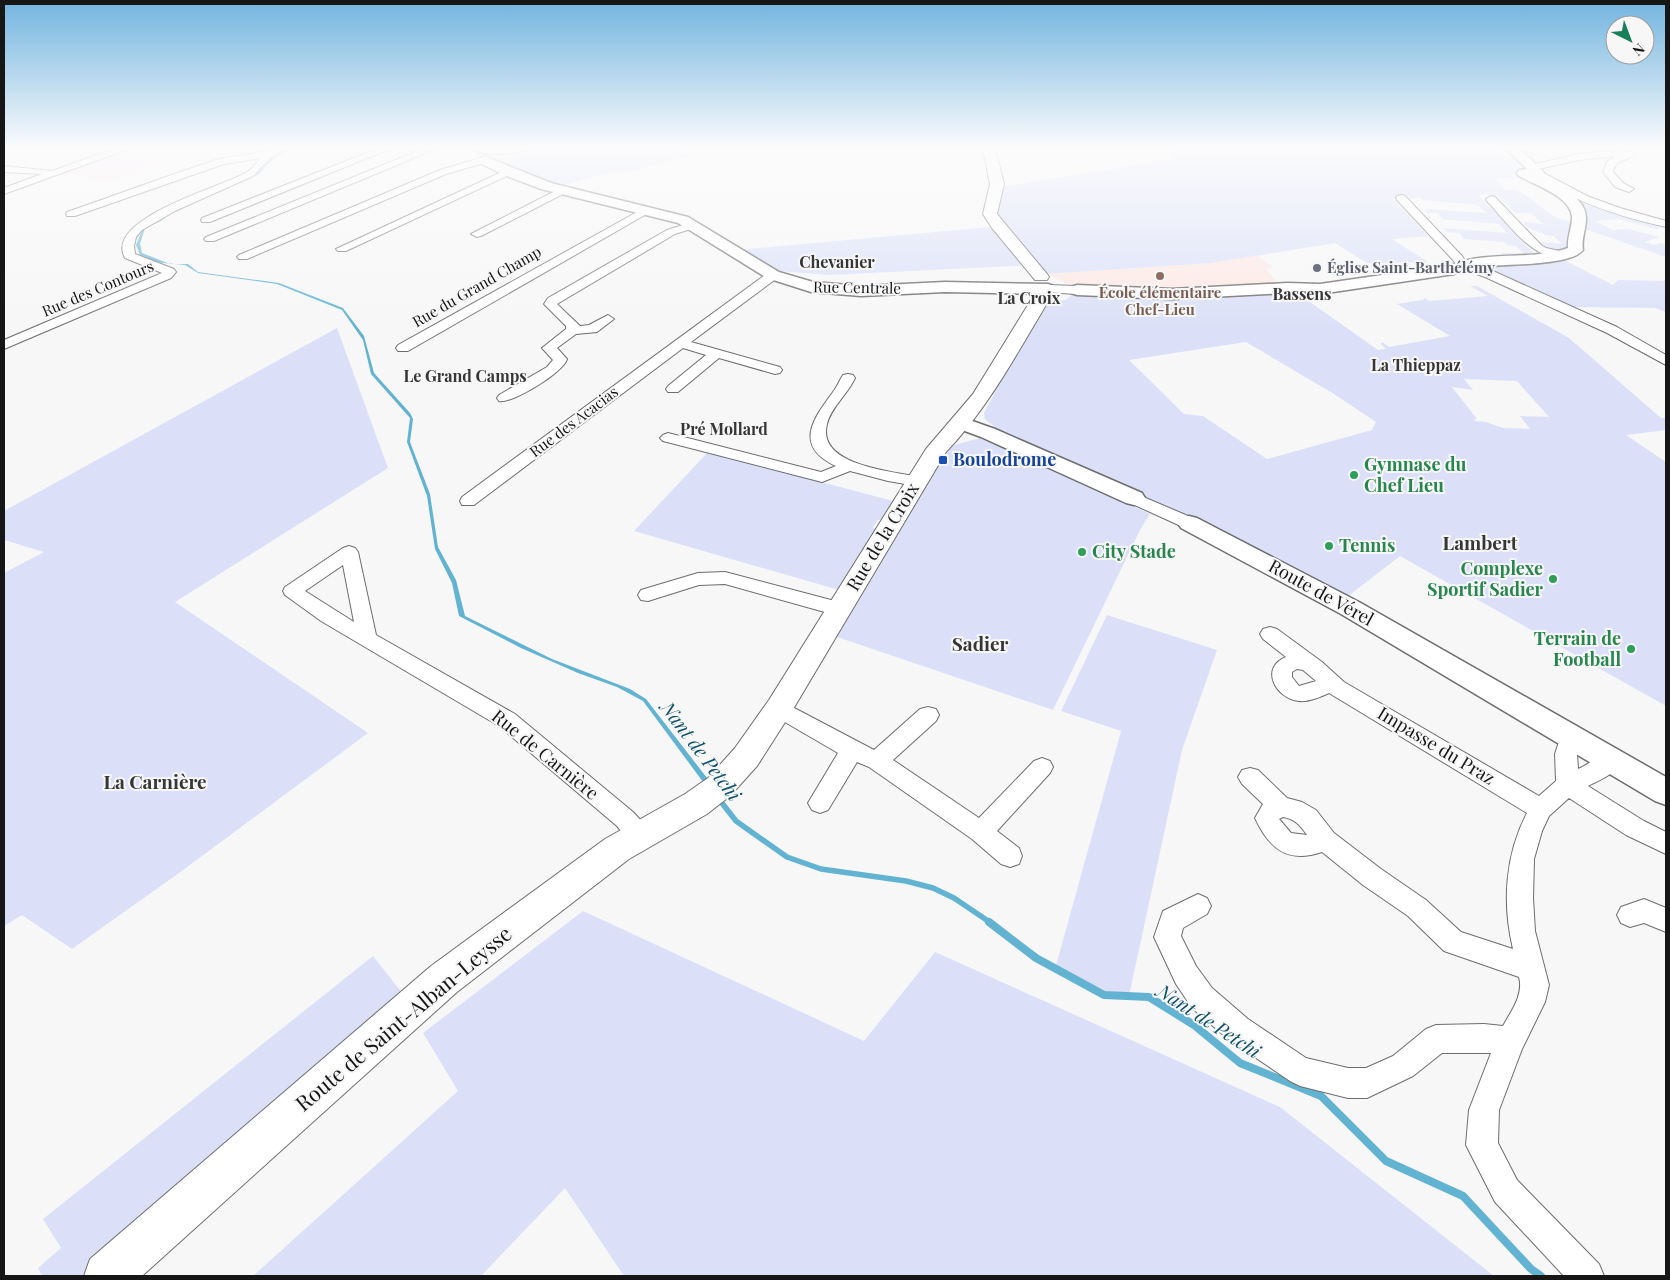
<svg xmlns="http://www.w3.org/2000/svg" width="1670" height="1280" font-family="'Playfair Display',serif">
  <rect width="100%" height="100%" fill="#f7f7f8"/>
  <!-- commercial -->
  <path fill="#fce7ee" d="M68,148H204L109,181L55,171L98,155L57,152Z"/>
  <!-- education -->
  <path fill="#fde8e4" d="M1257,255L1272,267L1266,269L1280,286L1209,291L1075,287L1046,274L1211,263Z"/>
  <!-- green -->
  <path fill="#dbe0f8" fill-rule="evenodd" d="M533,148H693L682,151L692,156L621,173L616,171L559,186L516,172L502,164L499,160L509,154Z
    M1167,148H1496L1528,169L1516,173L1528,178H1494L1506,190C1510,190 1515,189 1518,191C1536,198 1546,218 1570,221L1572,227L1566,243L1568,249L1559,251L1540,245L1539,242L1562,244L1554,236L1545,235C1537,229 1532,233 1523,222L1543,224L1531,213H1515L1499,196L1478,194L1536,256L1502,258V253L1524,254L1516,246L1507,245L1504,242L1464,239L1459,233L1447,232L1443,228L1507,233L1499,224L1442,219L1438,213H1427L1425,209L1486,213L1478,205L1423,200L1422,198L1393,199L1428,236L1392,239L1428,262L1367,263L1335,243L1211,263L1046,274L1031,265L830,275L752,269L736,250L991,227L997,188L1174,159L1173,155Z
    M1559,189L1614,214L1660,227L1657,229L1619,219L1595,221L1613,230L1628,229L1659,237L1645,242L1655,245L1661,243L1666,244V257L1585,229L1583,215Z
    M1562,259L1613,285L1618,280L1663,281L1666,278V312L1655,308L1568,307L1491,273L1481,266Z
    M1470,286H1477L1569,338L1661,418H1666V430L1626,435L1666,462V706L1400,556L1347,597L1003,434L985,419L984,413L1044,302L1066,300L1072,294L1188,297L1288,292L1307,300L1378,350L1386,349L1381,344L1382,342L1389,347L1450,336L1397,304L1423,300L1425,298L1429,301L1488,296ZM1246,342L1334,394L1376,422L1372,430L1267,459L1203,416L1184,414L1129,360ZM1464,379L1517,381L1549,417L1520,416L1530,429L1503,428L1486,422L1475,421L1474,419H1477L1452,387L1473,390Z
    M337,328L388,468L175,602L368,733L179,873L72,949L22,915L4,926V573L44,552L4,540V511Z
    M980,438L995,441L1150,514L1140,530L1053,710L837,637L943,458L954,445Z
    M708,452L893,501L882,520H878L873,527L876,530L839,590L634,531Z
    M1107,615L1217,650L1182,750L1129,996L1104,995L1055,969L1121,731L1061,711Z
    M583,911L864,1041L935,952L1280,1107L1494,1276H624L565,1188L481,1276H253L458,1091L423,1033Z
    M373,956L407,999L86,1276H42L38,1268L61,1248L43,1219Z"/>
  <!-- water -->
  <path fill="#62b3d2" d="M293,148H296L275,157L258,175L171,213L161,221L145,228L140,244L142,253L170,264H188L198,272L279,283L343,308L364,336L374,373L410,413L413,419L410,442L430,494L438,547L456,580L465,616L552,659L630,689L646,699L714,787L709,790L643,701L617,687L578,673L521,648L459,616L452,583L435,549L427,496L407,442L410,418L371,374L363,340L342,310L277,284L198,273L185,265L154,262L140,255L136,245L143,228L159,221L171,212L256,175L273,156Z"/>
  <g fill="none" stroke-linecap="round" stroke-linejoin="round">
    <!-- stream-far1 -->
    <path stroke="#62b3d2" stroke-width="5.5" d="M718,798L736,821L787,857L821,869L906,881L933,888L954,898L991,923"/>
    <!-- stream -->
    <path stroke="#62b3d2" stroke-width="8" d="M989,922L1036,958L1104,995L1149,997L1194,1025L1240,1063L1321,1096L1386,1161L1463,1196L1531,1269L1541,1276"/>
    <defs>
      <path id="minor" d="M117,148H131L4,194V188L42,174L4,172V166L52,171Z
        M276,148H290L271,157L253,176L175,211L142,230L136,237L134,246L135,254L174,269L176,272L171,278L4,349V340L162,273L125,258C103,218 223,187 247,172C252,169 257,163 260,158L224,164L75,216H67L66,214L67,212C117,195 166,176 216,160C236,154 258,156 276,148Z
        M379,148H392L210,222H202L201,220L202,218Z
        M425,148H438L214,241H206L204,239L206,237Z
        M1621,150L1632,152L1635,155C1627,161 1615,159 1613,172L1623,183L1634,189L1629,192L1615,187L1603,172L1607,162L1615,156L1579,160L1534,170L1529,167L1531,165L1579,154Z
        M484,157L487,158V162L446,174L247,259H239L237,257L239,255L440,170Z
        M508,169L511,170V174L346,251H338L336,249Z
        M1538,170L1587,196L1620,208L1666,221V227C1620,217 1574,202 1535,175L1533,173Z
        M563,187L567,188V192L481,236L477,237L471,234Z
        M1401,195L1405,196L1462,256L1467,264L1493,271L1617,327L1666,355V365L1607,333L1485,277L1459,268L1453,260L1397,200L1396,198L1397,196Z
        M1491,196L1495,197L1541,245L1546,248L1564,252L1566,254L1564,256C1535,264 1505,220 1487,201L1486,199Z
        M646,207L650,208L651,210L650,212L408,351H398L396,348L398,345Z
        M693,222L697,223L698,225L697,227L675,234L557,304L580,326L589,325L608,315L614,319L597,332L576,334L557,348L567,359C564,372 512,404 499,401L497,398L499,395L547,367L553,360L542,348L566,329V326L544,304L548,298L667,230Z
        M773,271L777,272L779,275L777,278L691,342L780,367L782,370L780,373L775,374L719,358L678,392H668L666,389L668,386L706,355L683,348L474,505H462L460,501L462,497L769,272Z
        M1048,285L1077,286L1083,290L1077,294L1044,292L1042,289L1044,286Z
        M848,374L853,375L855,378C848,394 831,407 827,424C816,467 896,471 923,478L925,481L923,484L917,486L888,481L850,471L822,482L663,441L660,438L663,435L668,433L821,472L836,466C793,446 813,419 833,392C837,387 839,381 843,375Z
        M1134,493L1195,519L1198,523L1195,527L1189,528L1183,527L1128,502L1126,498L1128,494Z
        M349,546L355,548L358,552L376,635L515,714L633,812L648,828L651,835L648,842C631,848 627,838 617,826L499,726L321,621L285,595L283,591L285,587L343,548ZM343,565L354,622L305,591Z
        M725,572L846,604L849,609L846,614L839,616L725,584L699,585L648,601L641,600L638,595L641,590L698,573Z
        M1270,627L1277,629L1322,662L1344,682L1539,796L1556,781L1555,754L1563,729L1571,726L1579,729L1582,735L1577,754L1578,769C1593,763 1605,747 1621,753L1624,759C1617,773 1602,779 1588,786L1644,821L1666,832V854L1626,835L1569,798L1549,816L1542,831L1534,859L1533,898L1535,931L1549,985L1545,1002L1522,1049L1499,1110L1498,1143L1517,1180L1599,1264L1604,1276H1564L1495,1202L1466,1145L1469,1110L1491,1053H1442L1413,1076L1367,1098H1348L1300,1086L1290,1081L1228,1039L1192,1008L1176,984L1154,937L1163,911L1198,894L1207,898L1211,906L1207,914L1183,928L1181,936L1196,966L1212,988L1248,1019L1306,1058L1348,1068H1366L1393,1056L1426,1029L1436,1025L1484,1024L1503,1026C1511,1011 1524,995 1519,977L1444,951L1408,916L1363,885L1322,852C1287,864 1269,848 1255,818L1263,804L1242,784L1238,777L1242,770L1250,768L1258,770L1287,798L1302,802L1316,810L1334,833L1381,869L1426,900L1461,932L1513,949C1502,903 1505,855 1527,813L1329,693C1320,697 1309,702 1299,701C1276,699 1259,668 1286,657L1263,639L1260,634L1263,629ZM1297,669L1303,670L1316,681L1299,686L1292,677V672ZM1283,817C1295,819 1300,825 1307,835L1291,833L1280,820L1279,819Z
        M779,700L874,750L920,709L928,707L936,709L939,715L936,721L893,760L979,818L1034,761L1042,758L1050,761L1053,767L1050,773L997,831L1019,848L1022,856L1019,864L1010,867L1001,864L972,839L869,767L857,762L828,810L820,813L812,810L808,803L838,753L771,714L768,708L771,702Z
        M1644,899L1666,908V932L1644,923L1630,927L1621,923L1617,915L1621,907Z"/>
      <path id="tertiary" d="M1505,148H1519L1542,170L1544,173L1539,177C1555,185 1587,196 1586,219C1586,230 1581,239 1583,250C1571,267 1494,264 1473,267C1466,268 1460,272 1454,274L1320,294L1287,293L1172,299L1077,295L1071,293L1069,290L1071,287L1077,285L1172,289L1287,283L1320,284L1451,265C1488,250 1530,261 1568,248C1567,237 1572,228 1572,217C1571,196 1534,185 1519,176L1517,173L1519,170L1527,169Z
        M484,156L551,183L688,217L779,272L813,282L861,286L945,282L1048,284L1054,286L1056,289L1054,292L1048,294L945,292L861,296L811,292L767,278L678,223L541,189L504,175L480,163L478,160Z
        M961,417L995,429L1142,493L1145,498L1142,503L1134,505L1126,503L981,437L954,427L951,423L954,419Z
        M1189,516L1197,518L1359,602L1666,777V805L1655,801L1341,614L1181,528L1178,523L1181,518Z"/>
      <path id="secondary" d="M468,148H526C517,156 477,156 468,148Z
        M983,148H995L1004,184L997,214L1047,274L1049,277L1047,280H1035L992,228L983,214L990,184Z
        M1040,295L1046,296L1049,300C1017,353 989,407 946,452L789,716L757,766L730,796L707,814L629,859L457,992L142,1276H84L90,1259L431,966L605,839L685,794L708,778L735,748L769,700L926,449L973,394L1031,300L1034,296Z"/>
    </defs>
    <!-- minor casing -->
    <use href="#minor" stroke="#6d6d6e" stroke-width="2"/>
    <!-- tertiary casing -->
    <use href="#tertiary" stroke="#6d6d6e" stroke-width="3"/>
    <!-- secondary casing -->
    <use href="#secondary" stroke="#6d6d6e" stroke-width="2"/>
    <!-- minor -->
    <use href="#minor" fill="#fff" fill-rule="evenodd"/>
    <!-- tertiary -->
    <use href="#tertiary" fill="#fff" fill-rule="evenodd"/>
    <!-- secondary -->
    <use href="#secondary" fill="#fff" fill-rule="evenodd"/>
  </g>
  <!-- sky -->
  <linearGradient id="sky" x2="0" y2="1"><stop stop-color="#72b4df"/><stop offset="0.45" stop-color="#fbfbfc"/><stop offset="1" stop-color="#fbfbfc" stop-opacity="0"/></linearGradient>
  <rect width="1670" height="328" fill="url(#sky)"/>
  <!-- markers -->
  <circle fill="#6b7280" stroke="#f7f7f8" stroke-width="2" cx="1317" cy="268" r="5"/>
  <circle fill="#8d6e63" stroke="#f7f7f8" stroke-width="2" cx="1160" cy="276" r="5"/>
  <rect fill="#1a4fb4" stroke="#f7f7f8" stroke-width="2" x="938" y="455" width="10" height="10" rx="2.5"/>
  <g fill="#2e9e5b" stroke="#f7f7f8" stroke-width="2">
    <circle cx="1354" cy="475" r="5"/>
    <circle cx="1329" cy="546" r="5"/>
    <circle cx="1082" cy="552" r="5"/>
    <circle cx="1553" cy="579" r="5"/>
    <circle cx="1631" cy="649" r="5"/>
  </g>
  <g text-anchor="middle" stroke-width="4" stroke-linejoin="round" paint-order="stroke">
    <!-- far-worship labels -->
    <g font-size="15" font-weight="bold" fill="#5b616d" stroke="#f7f7f8" text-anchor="start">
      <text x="1327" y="273">Église Saint-Barthélémy</text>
    </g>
    <!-- far-street labels -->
    <g font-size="15" fill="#161616" stroke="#f7f7f8">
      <text transform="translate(477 287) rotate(-30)" y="5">Rue du Grand Champ</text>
      <text transform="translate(857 288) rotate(1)" y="5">Rue Centrale</text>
      <text transform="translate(98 289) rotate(-23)" y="5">Rue des Contours</text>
      <text transform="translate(574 422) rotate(-37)" y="5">Rue des Acacias</text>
    </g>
    <!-- far-education labels -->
    <g font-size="15" font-weight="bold" fill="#785e54" stroke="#f7f7f8">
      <text x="1160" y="298">École élémentaire<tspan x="1160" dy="17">Chef-Lieu</tspan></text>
    </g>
    <!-- far-neighbourhood labels -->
    <g font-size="16" font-weight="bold" fill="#363637" stroke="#f7f7f8">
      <text x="837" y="268">Chevanier</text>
      <text x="1029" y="304">La Croix</text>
      <text x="1416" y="371">La Thieppaz</text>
      <text x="465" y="382">Le Grand Camps</text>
      <text x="724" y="435">Pré Mollard</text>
    </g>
    <!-- far-quarter labels -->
    <g font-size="16" font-weight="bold" fill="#363637" stroke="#f7f7f8">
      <text x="1302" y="300">Bassens</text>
    </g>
    <!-- transit labels -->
    <g font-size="18" font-weight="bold" fill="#164399" stroke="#f7f7f8" text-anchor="start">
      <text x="953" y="466">Boulodrome</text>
    </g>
    <!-- leisure labels -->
    <g font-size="18" font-weight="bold" fill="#27864d" stroke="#f7f7f8" text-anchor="start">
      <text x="1364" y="471">Gymnase du<tspan x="1364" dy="21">Chef Lieu</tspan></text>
      <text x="1339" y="552">Tennis</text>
      <text x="1092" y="558">City Stade</text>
      <text x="1543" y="575" text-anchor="end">Complexe<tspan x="1543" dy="21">Sportif Sadier</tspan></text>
      <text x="1621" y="645" text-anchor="end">Terrain de<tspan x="1621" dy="21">Football</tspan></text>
    </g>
    <!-- street labels -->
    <g font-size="18" fill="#161616" stroke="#f7f7f8">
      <text transform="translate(883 537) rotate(-59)" y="6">Rue de la Croix</text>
      <text transform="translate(1321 593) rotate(29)" y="6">Route de Vérel</text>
      <text transform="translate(1436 746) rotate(31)" y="6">Impasse du Praz</text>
      <text transform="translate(545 755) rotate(39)" y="6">Rue de Carnière</text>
    </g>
    <!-- neighbourhood labels -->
    <g font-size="19" font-weight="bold" fill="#363637" stroke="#f7f7f8">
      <text x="1480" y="550">Lambert</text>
      <text x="980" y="651">Sadier</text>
      <text x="155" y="789">La Carnière</text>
    </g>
    <!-- water labels -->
    <g font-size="19" font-style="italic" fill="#0e5268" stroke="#f7f7f8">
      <text transform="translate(701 751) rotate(53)" y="7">Nant de Petchi</text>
      <text transform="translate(1209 1021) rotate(33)" y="7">Nant de Petchi</text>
    </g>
    <!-- near-street labels -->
    <g font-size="21" fill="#161616" stroke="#f7f7f8">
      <text transform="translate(404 1019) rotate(-40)" y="7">Route de Saint-Alban-Leysse</text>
    </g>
  </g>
  <!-- border -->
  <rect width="1670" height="1280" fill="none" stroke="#161616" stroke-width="10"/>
  <!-- north arrow -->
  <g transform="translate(1630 40) rotate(138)"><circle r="24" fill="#f7f7f8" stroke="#9d9d9e"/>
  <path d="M0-4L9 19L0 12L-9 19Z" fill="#17805b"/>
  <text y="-8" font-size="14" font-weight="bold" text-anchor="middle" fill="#161616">N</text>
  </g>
</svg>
